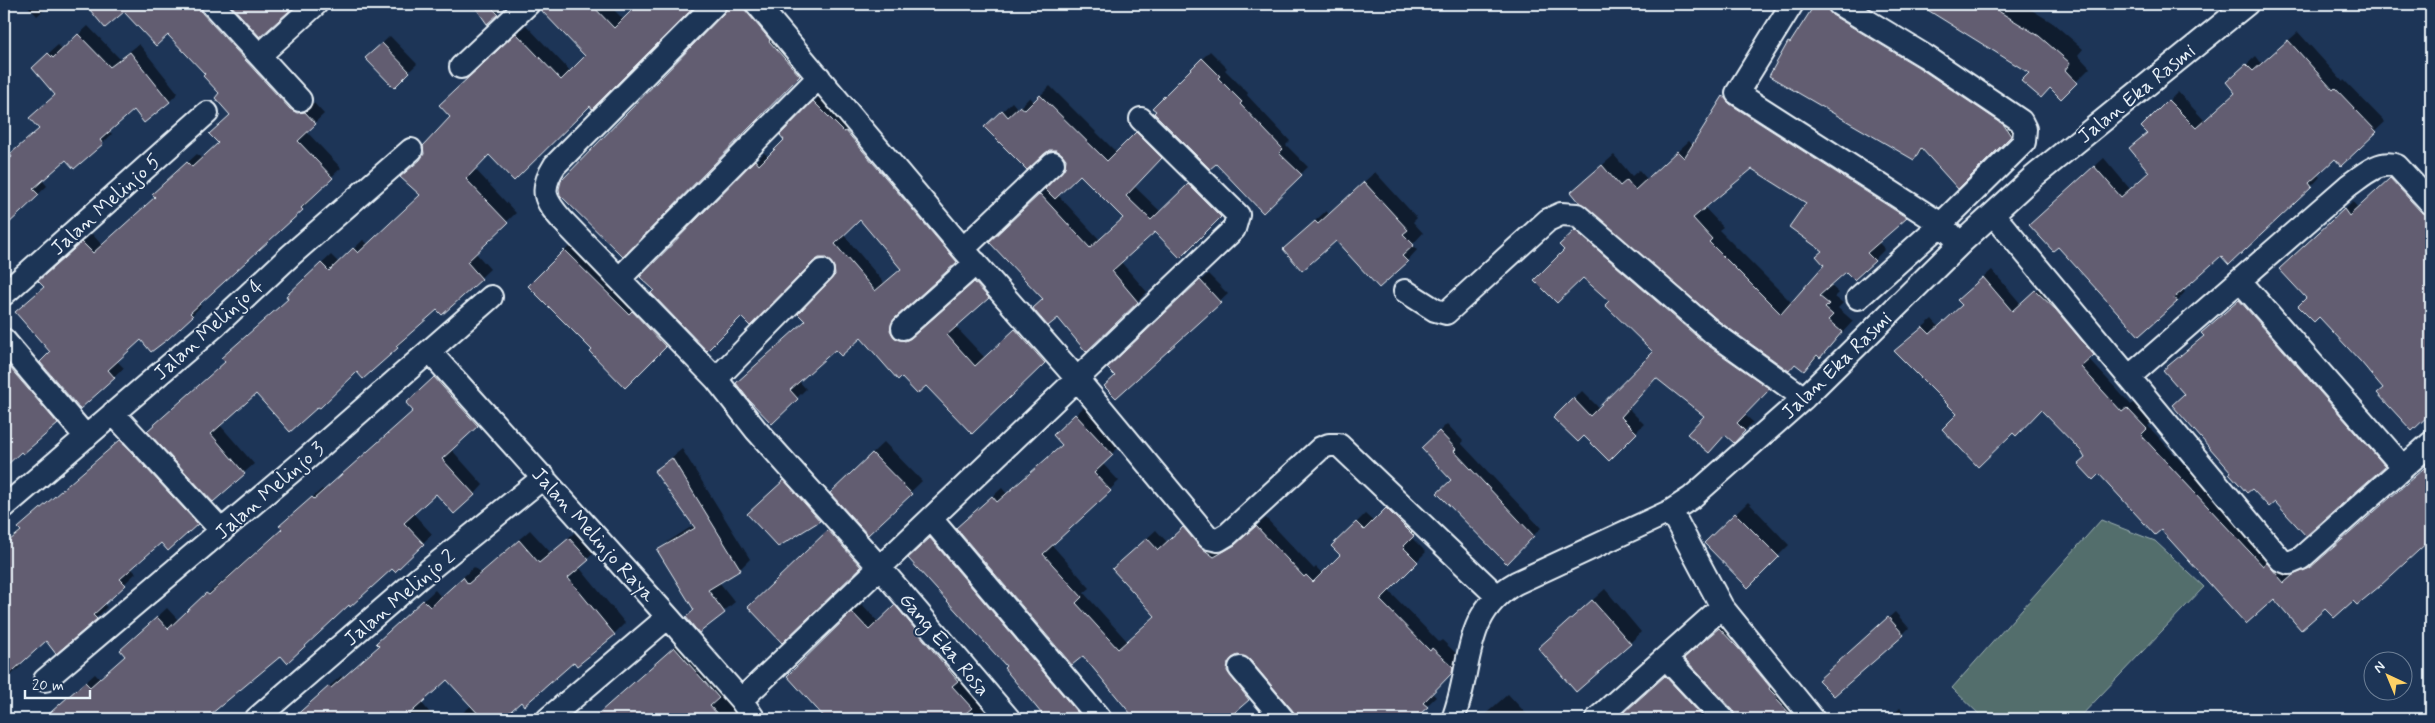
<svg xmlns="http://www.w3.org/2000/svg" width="2435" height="723" font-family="Mynerve,sans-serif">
  <rect width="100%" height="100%" fill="#1d3557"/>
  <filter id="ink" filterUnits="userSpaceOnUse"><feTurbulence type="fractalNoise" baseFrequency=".02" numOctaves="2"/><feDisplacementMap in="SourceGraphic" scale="10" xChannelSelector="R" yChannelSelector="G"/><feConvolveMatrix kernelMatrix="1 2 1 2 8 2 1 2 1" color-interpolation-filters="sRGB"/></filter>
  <g filter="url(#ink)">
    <!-- green -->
    <path fill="#526e6c" stroke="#9db0b2" d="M2101,520L2155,541L2204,587L2078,719H1984L1952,688Z"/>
    <!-- shadow -->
    <path fill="#0007" fill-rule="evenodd" d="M26,4H51L37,16Z
      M87,4H211L306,104L314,103L324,114L306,131L341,168L309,198L311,200L302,209L198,303L201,306L192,315L141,339L117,361L124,368L80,408L51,352L45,286L49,272L92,234L102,245L157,196L163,185L197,154L202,159L219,143L232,115L221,93L207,74L168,33L124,10L105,26Z
      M230,4H296L260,35Z
      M474,4H506L488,22Z
      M542,4H608L624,20L640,4H695L592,107L590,104L489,153L475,169L516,213L475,252L490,269L442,314L437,308L405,337L406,338L397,347L357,370L256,392L220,425L254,464L213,500L149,431L226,361L290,298L297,287L331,255L339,263L363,240L368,244L421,194L411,168L423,158L451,117L449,96L526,25L571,72L587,56L541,8Z
      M728,4H757L804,72L794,82L726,14Z
      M1817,4H1851L2025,121L1958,187L1923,149L1914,158L1789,43L1797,35Z
      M1920,4H2022L2053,23L2083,49L2078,55L2090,68L2061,97L2031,72Z
      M88,26L120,59L139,44L178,93L169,102L134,109L108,130L112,134L103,143L74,168L66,158L42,180L47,186L4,227V165L40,128L56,94L42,59L58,45L62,50Z
      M2298,32L2343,82L2344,80L2385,122L2341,164L2335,157L2317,174L2320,177L2312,186L2229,263L2221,254L2182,289L2185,292L2177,301L2139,335L2040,216L2104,158L2130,189L2150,171L2131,148L2148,132L2142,127L2178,92L2205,121L2236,92V74L2256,56L2262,64Z
      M390,36L417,64L394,86L367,58Z
      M1210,51L1227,68L1225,70L1248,93L1247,95L1290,141L1286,145L1308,167L1263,211L1216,162L1154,108Z
      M1050,86L1117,153L1145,124L1170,149L1134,186L1161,212L1198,175L1229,207L1180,256L1155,230L1121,262L1147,292L1086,350L1044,298L1000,233L1067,168V159L1063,153L1057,149L986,127L1012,102L1018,109L1030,97L1034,102ZM1080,174L1125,217L1100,240L1058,195Z
      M1735,86L1917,206L1878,242L1885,249L1874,260L1846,270L1830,285L1839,293L1835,297L1843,303L1838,308L1853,321L1831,345L1804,369L1572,192L1614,155L1632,176L1639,170L1647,179L1689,141L1694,146L1724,97ZM1752,168L1808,202L1824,251L1825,265L1792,303L1719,230L1723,227L1704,207Z
      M823,93L965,252L902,310L898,321L902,328L915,333L922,329L984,274L997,288L955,326L985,358L1025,321L1053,353L972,433L926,384L861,337L835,348L799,381L806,389L772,422L806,320L833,280L836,268L825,257L813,260L741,316L655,290L643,276L764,153L769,157L786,140L781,135ZM860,218L902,268L884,283L843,234Z
      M2399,171L2431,205V412L2412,429L2384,387L2308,297L2288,261L2353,202L2358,208Z
      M1375,172L1417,218L1413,222L1423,233L1412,245L1417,250L1407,261L1337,239H1295L1326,211L1329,214Z
      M1584,223L1777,381L1744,414L1753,422L1734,441L1657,377L1628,408L1644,424L1609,459L1584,434L1555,418L1582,391L1599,408L1655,352L1561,245Z
      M577,239L677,334L625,386L593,350L529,286Z
      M1992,270L2021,304L2044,283L2101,346L2088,358L2131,405L2136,400L2154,420L2148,426L2272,559L2276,556L2293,576L2303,567L2319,560L2431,463V539L2407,561L2405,559L2353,599L2325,607L2274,597L2161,528L2099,473L2042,408L1959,414L1896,351L1932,319L1939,327L1963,304L1967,292Z
      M1208,274L1228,294L1116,397V376L1109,368Z
      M2248,293L2392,457L2384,465L2275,500L2252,487L2233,472L2186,394L2205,335L2211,325Z
      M4,340L67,413L4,466Z
      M445,368L487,415L451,449L483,485L474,495L436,493L413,513L432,534L423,543L349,603L281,654L205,719H55L51,714L60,705L95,674L100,679L127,656L131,641L167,608L178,620L283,528L290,517L322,489L324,491L415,411L417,394Z
      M1085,406L1121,445L1102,463L1119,481L1052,545L1090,588L1084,593L1127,641L1156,615L1123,560L1156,530L1167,542L1193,519L1224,548L1246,536L1266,518L1314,569L1316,567L1323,574L1342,555L1333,546L1365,514L1374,522L1396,500L1422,527L1411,537L1426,552L1388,590L1439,642L1442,640L1461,658L1460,662L1432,693L1436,697L1413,719H1297V716L1251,659L1236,654V661L1258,690L1225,719H1136L967,519L1002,488L1007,494L1063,444L1064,426Z
      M1447,424L1463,441L1461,443L1541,528L1507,562L1453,480L1422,448Z
      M132,430L208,513L197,524L162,541L131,568L136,573L103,604L107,607L96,618L46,640L19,664L21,666L4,682V545L21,530L30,518Z
      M884,442L922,481L868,533L843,481Z
      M682,449L750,559L740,569L719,582L735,602L700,631L695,610L659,551L669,541L694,525L655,471Z
      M795,471L830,510L819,520L778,546L759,504Z
      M1748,502L1789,545L1748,586L1706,543Z
      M836,523L868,558L782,641L750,607Z
      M581,527L599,548L579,567L625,623L614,634L521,701L501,719H455L472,705L447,678L421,702L435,719H293L341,676L343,678L380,646L389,632L435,590L441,597L474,567L480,573L530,530L551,553Z
      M939,530L1099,719H1048L1006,668L1008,666L910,558Z
      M1605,589L1641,632L1630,643L1539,648Z
      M904,598L999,719H828L788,676L862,604L879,623Z
      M1895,612L1909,628L1903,634L1866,668L1826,674Z
      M1728,620L1803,711L1795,719H1736L1734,710L1694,650Z
      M686,636L744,719H597L595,717L607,706Z
      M1674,669L1721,719H1615Z
      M1508,694L1531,719H1480Z
      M1900,708L1910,719H1888Z"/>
    <!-- building -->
    <path fill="#625d71" stroke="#e8f1f8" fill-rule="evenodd" d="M85,4H199L202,13L290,109L297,113L305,112L316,124L298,141L333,178L301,208L303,210L190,313L193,316L168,339L151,352L141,340L108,370L115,378L80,409L40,362L50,352L15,312L44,287L38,281L82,242L93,253L155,197L152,194L187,162L192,167L218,143L209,134L230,115L215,98L219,93L203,76L205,74L168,35L156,46L124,12L105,28Z
      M230,4H297L260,37Z
      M473,4H488L498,14L487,24Z
      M541,4H591L614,28L638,4H697L592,109L590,106L514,181L489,155L466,179L508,223L467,262L482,279L442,315L437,310L396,346L398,348L363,379L357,372L320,408L318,407L290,432L256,394L211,434L245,474L213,502L147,431L225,362L221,358L288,299L286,296L321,263L329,271L353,248L358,253L420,195L400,177L420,160L424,154L423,146L450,117L439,105L516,33L561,80L585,56L540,9Z
      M728,4H740L770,40L769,41L800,76L623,257L560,195L559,189L561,181L724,13Z
      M1815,4H1826L1832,15L1918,67L2004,125L2011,136L1958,189L1921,148L1914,160L1769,76L1788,42L1790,43Z
      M1918,4H1987L2039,36L2070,63L2065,70L2077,83L2061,99L2050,88L2041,98L2021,81L2029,73Z
      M78,34L110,67L130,52L170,102L144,123L134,110L100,140L103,144L74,169L66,160L33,189L39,195L4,228V164L12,157L10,154L39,129L29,118L55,95L32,68L48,53L53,58Z
      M2288,40L2333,90L2335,88L2377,132L2341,166L2335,159L2309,183L2312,187L2229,265L2221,256L2174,298L2177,302L2139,336L2058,247L2053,251L2029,225L2094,166L2121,197L2149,172L2129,148L2147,133L2141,127L2168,100L2196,128L2235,93L2226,82L2246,64L2253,71Z
      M382,43L410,72L394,88L365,58Z
      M1202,58L1220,76L1218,78L1242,102L1240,104L1283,149L1279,153L1302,175L1263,213L1216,164L1210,169L1154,113L1156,111L1152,108Z
      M1040,95L1107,161L1136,132L1162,158L1126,196L1151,220L1188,184L1221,217L1180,258L1155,232L1112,271L1138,302L1086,352L1058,318L1048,326L1035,311L1033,308L1043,299L989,242L1040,194L1090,248L1123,218L1080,175L1055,199L1045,189L1065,167L1066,159L1062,154L1056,150H1049L1027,170L984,127L1002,110L1008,117L1020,106L1025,110Z
      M1723,96L1730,104L1907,218L1867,253L1875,261L1854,280L1846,272L1819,296L1829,304L1825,308L1833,315L1828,320L1842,332L1820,358L1817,355L1804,371L1795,364L1789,371L1720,322L1580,203L1571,192L1602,165L1620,186L1627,180L1635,190L1677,151L1684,158ZM1752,169L1806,203L1789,227L1822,251L1816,256L1824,265L1781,314L1709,242L1712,239L1693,218Z
      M813,101L844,132L846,131L957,262L894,319L890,330L894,337L905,341L911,338L974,282L989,298L947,335L975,366L1015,329L1045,363L972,434L926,386L917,394L901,377L898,380L861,338L841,356L835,350L790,390L798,399L772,424L749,400L736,383L805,321L798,314L835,275L834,267L826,258H819L813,262L750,326L741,317L707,351L651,293L654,290L640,277L755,160L759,165L784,140L780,135ZM860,220L901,269L875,291L835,244Z
      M2390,178L2421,212L2431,216V413L2412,431L2377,393L2383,388L2361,362L2319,317L2314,322L2298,306L2306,298L2279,269L2344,209L2349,216Z
      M1364,182L1408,230L1403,234L1414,245L1402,256L1408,262L1379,288L1336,241L1302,271L1283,249L1315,221L1318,224Z
      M1575,230L1703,342L1770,389L1737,423L1745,431L1734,443L1725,435L1709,453L1687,434L1704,416L1656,378L1621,417L1637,433L1609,461L1584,436L1578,442L1553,418L1573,398L1590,416L1653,352L1605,305L1609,301L1583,278L1557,303L1534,280L1564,250L1559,245Z
      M564,250L629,314L632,311L666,347L625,388L590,352L592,350L528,286Z
      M1983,277L2012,311L2035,290L2056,310L2094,355L2081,367L2122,412L2127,408L2147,429L2141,435L2263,566L2267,563L2284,583L2293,575L2310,568L2431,462V539L2380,586L2357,605L2353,601L2334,618L2325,609L2301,630L2274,599L2246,624L2161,530L2155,535L2099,474L2093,480L2078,464L2085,458L2081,451L2041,410L2016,436L2013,433L1978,467L1942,429L1957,414L1894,351L1923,327L1930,334L1962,305L1957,300Z
      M1200,280L1221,303L1116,398L1104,386L1115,376L1107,368Z
      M2239,300L2385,466L2306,536L2275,502L2269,507L2252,489L2247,493L2229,473L2231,472L2172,405L2184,394L2163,370L2204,336L2201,333Z
      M4,361L58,424L23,454L21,452L4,468Z
      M434,377L478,426L442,459L475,495L454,514L436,494L404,523L424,544L395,572L392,569L350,607L349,605L287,663L281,656L205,719H43L85,682L90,687L125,656L120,650L157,617L168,629L206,593L209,595L282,529L279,526L312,497L314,499L413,411L406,403Z
      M1075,414L1113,455L1094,473L1111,491L1043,554L1082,597L1076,603L1118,649L1155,616L1112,569L1147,538L1158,550L1183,527L1199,546L1214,557L1235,545L1256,526L1304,577L1306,575L1313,582L1340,555L1331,546L1356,522L1364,530L1386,508L1414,536L1403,547L1418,562L1380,600L1430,651L1432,648L1453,667L1452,673L1423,703L1428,707L1414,719H1296L1293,711L1250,660L1238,655L1232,658L1228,663L1227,671L1249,700L1227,719H1135L1083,656L1072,665L956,528L992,496L997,502L1062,445L1053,435Z
      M1439,431L1456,449L1454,451L1534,536L1507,564L1437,493L1451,480L1421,448Z
      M120,440L198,524L168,551L161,543L120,579L126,585L93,615L97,619L56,654L46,641L4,679V545L21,531L18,528Z
      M872,453L912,494L868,535L830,493Z
      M672,458L741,570L708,590L725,613L699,633L686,617L694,610L657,550L695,528L654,471Z
      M784,480L820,521L778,547L747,514Z
      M1735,513L1779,557L1748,588L1704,543Z
      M828,530L861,567L782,643L748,607Z
      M569,538L589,560L568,578L615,635L577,666L574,662L524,706L521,702L502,719H483L447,680L404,719H292L329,686L331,688L379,646L376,643L423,600L430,607L463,577L468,584L519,540L539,563Z
      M930,538L1083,719H1046L1004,668L1006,666L908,558Z
      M1592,600L1631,644L1576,692L1538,648Z
      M895,605L958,681L952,686L972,708L959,719H826L787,676L852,612L869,630Z
      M1888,617L1904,635L1834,696L1818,680Z
      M1719,628L1738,648L1770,687L1769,689L1777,697L1776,699L1795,719H1736L1733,710L1684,658Z
      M674,647L719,698L710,706L722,719H592Z
      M1665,676L1705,719H1617L1626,711Z"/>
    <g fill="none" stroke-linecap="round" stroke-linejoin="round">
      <defs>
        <path id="street" d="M212,4L300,100
          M715,4L555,165C539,190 544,200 563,221L716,379L756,430L881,569L1009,719
          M757,4L963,249L1078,380L1209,538L1218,540L1228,534L1321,448L1329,445H1339L1497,596
          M1792,4L1737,93L1941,224L1951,234
          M1839,4L1925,56L2021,121L2025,129L2024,142L1941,224L1858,298
          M260,55L316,4
          M461,67L528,4
          M1993,214L2281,560L2289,563L2301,558L2431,443
          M963,249L1053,163
          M620,278L819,77
          M2240,281L2403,467
          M1405,291L1435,310L1446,313L1548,220L1561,214L1577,215L1712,332L1804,398
          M4,294L207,113
          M903,328L976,263
          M4,340L86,437
          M430,352L668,617L741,700L754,719
          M2130,376L2349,185C2362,176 2380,159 2397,166L2431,203
          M716,379L822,271
          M113,413L222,531
          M4,507L214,327L291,255L411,150
          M1671,511L1722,607L1813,719
          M932,520L1100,719
          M1666,658L1723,719
          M1240,668L1283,719
          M45,680L305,460L491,297
          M741,700L1234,229L1238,215L1141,119
          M256,719L419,578L544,477
          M548,719L668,617
          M1453,719C1473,668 1461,614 1516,583L1671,511L1691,498L1804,398L1961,243L2032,178L2247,4
          M1597,719L1722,607"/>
      </defs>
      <!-- street casing -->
      <use href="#street" stroke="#e8f1f8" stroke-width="26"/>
      <!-- street -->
      <use href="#street" stroke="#1d3557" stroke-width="22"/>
    </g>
  </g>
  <g text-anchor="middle" stroke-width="4" stroke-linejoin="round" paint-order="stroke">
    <!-- street labels -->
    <g font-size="20" fill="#e8f1f8" stroke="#1d3557">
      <text transform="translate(2136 93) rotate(-39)" y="7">Jalan Eka Rasmi</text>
      <text transform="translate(105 204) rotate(-42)" y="7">Jalan Melinjo 5</text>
      <text transform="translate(208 329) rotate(-42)" y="7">Jalan Melinjo 4</text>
      <text transform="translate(1836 365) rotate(-44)" y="7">Jalan Eka Rasmi</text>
      <text transform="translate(269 490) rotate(-41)" y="7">Jalan Melinjo 3</text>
      <text transform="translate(594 534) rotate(48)" y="7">Jalan Melinjo Raya</text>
      <text transform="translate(399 597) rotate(-40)" y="7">Jalan Melinjo 2</text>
      <text transform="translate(945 644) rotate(50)" y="7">Gang Eka Rosa</text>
    </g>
  </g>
  <!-- margin -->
  <rect width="2435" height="723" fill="none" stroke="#1d3557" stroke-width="20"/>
  <rect x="10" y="10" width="2415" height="703" fill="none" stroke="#e8f1f8" stroke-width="2" filter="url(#ink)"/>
  <!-- north arrow -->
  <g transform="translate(2388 676) rotate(316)"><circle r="24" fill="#1d3557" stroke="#6e8097"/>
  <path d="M0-4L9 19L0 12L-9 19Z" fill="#ffd166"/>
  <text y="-8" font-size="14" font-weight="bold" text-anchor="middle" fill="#e8f1f8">N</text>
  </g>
  <!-- scale -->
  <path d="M25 690v8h65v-8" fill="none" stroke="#e8f1f8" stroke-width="2.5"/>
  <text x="32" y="690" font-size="15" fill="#e8f1f8" stroke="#1d3557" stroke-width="4" paint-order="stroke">20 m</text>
</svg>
